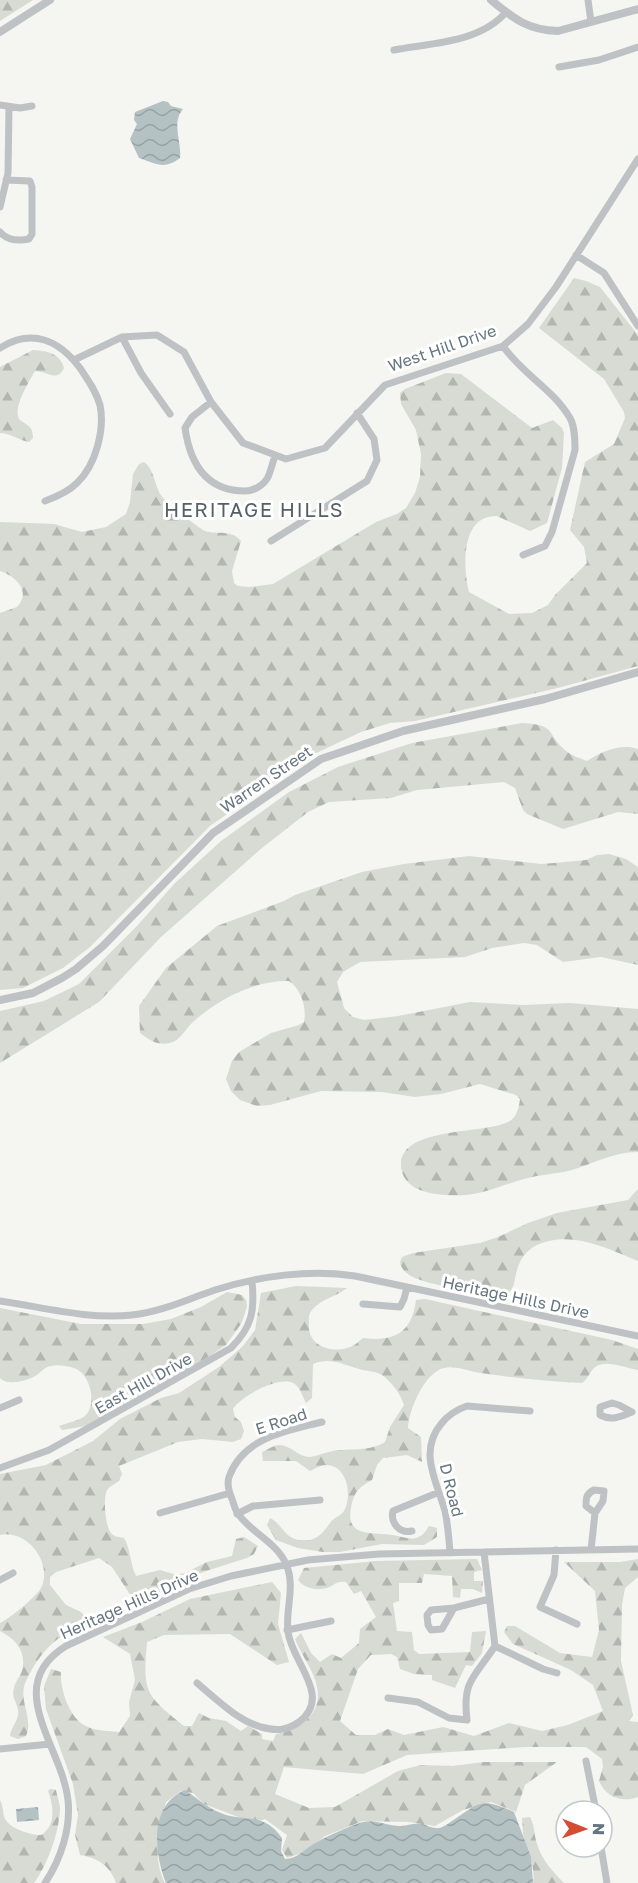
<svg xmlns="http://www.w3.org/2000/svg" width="638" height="1883" font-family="'Golos Text',sans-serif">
  <defs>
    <pattern id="forest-firs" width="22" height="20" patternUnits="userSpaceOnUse" patternTransform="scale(1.5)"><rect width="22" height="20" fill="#d7dbd3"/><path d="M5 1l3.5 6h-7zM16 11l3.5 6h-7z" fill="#b2b6b0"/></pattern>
    <pattern id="water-waves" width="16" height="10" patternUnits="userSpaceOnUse" patternTransform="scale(1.5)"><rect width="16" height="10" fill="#b5c2c4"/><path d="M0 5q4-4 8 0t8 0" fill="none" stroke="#97a2a4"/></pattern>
  </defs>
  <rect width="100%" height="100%" fill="#f5f5f2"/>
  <!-- forest -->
  <path fill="url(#forest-firs)" d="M0,0H33L0,21Z
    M574,278L586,281L600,287L638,335V666L558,688L415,721L390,723L361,732L310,756L210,826L90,947L63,968L23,988L0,990V613L17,607C32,591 15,576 0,571V522L54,524L82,532L106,527L126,514L130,502L133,474L139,464L144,462C156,471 154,489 164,499C172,506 198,528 205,531C217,535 232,529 241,541L232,571L234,583L238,586L249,587L273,584L376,522L397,514L406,508L415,493L420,477L421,454L416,430L401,404L400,393L405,389L446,373L461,374L532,428L553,420L562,428L564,433L562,468L547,523L530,531L497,516C460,515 463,568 469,592L509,614L532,613L548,605L555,595L587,563L584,547L570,530L585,462L614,444L625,418L624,412L604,379L539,328Z
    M33,350C47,351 60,353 64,368C57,383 47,371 35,371C30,380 11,410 20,420C28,426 33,426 33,438L29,442C18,440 10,433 0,433V367Z
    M522,723C557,725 545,732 565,750C571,756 580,758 587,761C602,751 621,743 638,749V814L618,812L563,829L527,814L523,810L515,788L504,782L417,790L391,798L329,802L308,812L262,848L161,937L99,1002L0,1063V1011L44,1001L79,984L137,926L175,883L221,841L289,792L338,767L412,743Z
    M609,854L626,859L638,867V965L601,957L563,962L537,945L524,943L492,948L465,957L360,962L343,972L337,982L344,1008L353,1017L364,1020L398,1016L470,1002L523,1005L570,1003L638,1009V1152C611,1152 590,1166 564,1172C552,1174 539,1175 528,1178C507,1183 487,1193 466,1195C444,1196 400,1196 401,1163C403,1127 484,1134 508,1122C517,1118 519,1107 520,1099L516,1095L480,1084L441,1094L415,1097L382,1092L321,1091L270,1105L257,1106L240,1100L231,1091L226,1079L232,1061L239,1052L271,1033L299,1025L304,1022C307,1007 301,989 289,981C255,980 218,999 193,1022C186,1028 180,1041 170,1043C158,1046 149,1040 140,1033L139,1006L166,968L217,926L284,901L295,895L362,872L404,864L469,856L541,864L554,863L586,860L597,855Z
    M638,1189V1261C611,1250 579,1234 549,1241C530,1245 520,1256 516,1274C514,1280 515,1286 510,1291C499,1300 424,1284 411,1276C405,1273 401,1268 400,1262L402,1257L413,1253L480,1243L498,1237L528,1223L557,1213L628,1200Z
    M296,1286L347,1288C335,1298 320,1298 310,1313C308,1318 309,1322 309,1327C309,1346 332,1353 347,1348C353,1347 358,1342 363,1338C394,1342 412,1333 416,1300L425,1299L612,1340L638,1349V1370C626,1368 604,1358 594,1368C589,1373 588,1379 582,1383C548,1381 514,1378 481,1373C470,1372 456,1365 444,1368C425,1372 409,1409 408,1428L421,1437L422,1462L407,1455L383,1458L377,1465L372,1480C358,1488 354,1492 351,1508C345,1538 373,1532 393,1535C400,1536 408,1540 416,1538C423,1536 426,1531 429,1526L437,1528V1537L424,1545L382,1544L340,1552H323L298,1548L276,1540L267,1525L270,1518C281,1523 284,1536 295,1539C313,1544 321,1536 330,1523C333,1518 341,1516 344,1511C352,1498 348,1470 332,1466C324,1463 317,1468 310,1471L296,1461H263L262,1452C267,1450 274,1445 279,1445C291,1445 298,1457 310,1457C318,1456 326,1452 333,1451C351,1448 368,1452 385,1442L390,1427L404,1405C401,1394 389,1378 378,1373C372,1371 365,1371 359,1369C342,1364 330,1357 313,1364L312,1398L306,1403C302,1396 300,1386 293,1383C278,1376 241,1396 233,1409L235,1417L241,1422L244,1431L241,1439L233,1442L202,1439L178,1442L119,1466L122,1474L119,1481C115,1484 110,1486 107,1490C103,1498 105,1526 111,1533C114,1537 119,1537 124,1538C131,1550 130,1564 136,1576L160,1570L177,1575L185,1573L207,1562L232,1556L236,1539L244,1537L258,1546L254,1554L247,1558C229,1564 210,1569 193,1576C173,1584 153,1602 131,1596L112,1567L99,1558L56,1572L50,1577V1585L66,1605L81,1612L87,1618C81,1629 71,1630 61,1637C46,1646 33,1665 26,1681C17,1699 34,1718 26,1736L18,1739L10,1736C11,1726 20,1719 18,1710C17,1702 11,1697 14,1688C15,1682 20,1677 22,1671C27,1652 16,1639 0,1631V1623C9,1619 39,1595 42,1586C52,1561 26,1529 0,1535V1474L46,1465L93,1441L120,1419L161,1398L179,1393L219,1367L243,1346L255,1330L261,1293Z
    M227,1292L242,1295L246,1300L247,1306L244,1316L241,1324L226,1345L202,1361L124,1403L103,1418L86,1426L62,1430L59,1426C66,1423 79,1421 85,1416C98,1404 90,1373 74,1368C67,1366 58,1364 51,1366C44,1367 41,1373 35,1376C27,1381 7,1386 0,1378V1308L81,1324H143L171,1319L201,1307Z
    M477,1559L482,1570L474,1572V1581H483L482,1593L473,1589H461L460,1598L453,1597L452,1576L424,1574L422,1583H399V1601L393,1603L397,1631L412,1632L414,1650L419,1654L470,1652L472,1632L486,1631L482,1653L472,1666L466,1665L455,1688L432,1680V1675L414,1674L400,1669L397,1657L391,1654L371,1655L358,1669L340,1721L356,1735H375L388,1729L404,1735L443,1727L474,1736L509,1723L542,1731L568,1725L603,1711L593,1685L571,1670L513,1644L504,1632L507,1626H515L560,1653L592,1657L599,1630L595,1591L564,1562H620L638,1559V1577L625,1588L622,1605L621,1661L633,1715L629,1721L638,1722V1797C621,1803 606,1797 599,1781L603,1767L602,1759L586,1747H525L407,1755L363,1774L284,1767L275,1794L309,1808L335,1807L398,1771L421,1765L453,1766L484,1762H557L525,1785L516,1812L491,1802L463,1810L435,1826L409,1822L363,1821L325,1836L305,1852L287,1858L282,1850L287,1835L265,1819L254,1823L204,1804L193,1793L181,1791L166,1802C159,1827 152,1859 165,1883H116C110,1865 97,1858 80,1855L75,1835L78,1815L73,1784L46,1709L44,1686L51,1669L61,1672C60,1689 69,1718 86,1726C95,1731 109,1731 119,1732L130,1716L129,1702L135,1680L130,1654L103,1637L142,1622L190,1599L272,1582L281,1593L278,1624L289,1662L277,1665L230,1634L164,1635L147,1642C146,1657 143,1677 149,1691C154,1703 174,1718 184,1726H192L199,1713L209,1718L226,1721L241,1731L248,1726L262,1734V1739L273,1741L276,1734C299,1730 323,1714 317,1687C314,1670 301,1655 295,1639L301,1633L311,1653L320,1662L332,1654L341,1658L359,1643L360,1629L376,1617L361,1591L354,1594L346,1582C335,1581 336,1585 327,1588C317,1591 304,1588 298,1580L304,1568L376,1561Z
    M50,1789L56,1790C57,1796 60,1803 60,1809C59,1832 48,1864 34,1883H0V1800C4,1807 2,1813 5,1819C11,1829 30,1835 41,1835C56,1826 54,1806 48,1791Z
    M530,1817C535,1826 534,1835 537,1844C542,1860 552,1871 564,1883H533C536,1866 527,1854 524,1838C522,1832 523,1825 522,1818Z"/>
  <!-- water -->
  <path fill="url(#water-waves)" d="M163,101L168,102L171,106L183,109C171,123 182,142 180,158C164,170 157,164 139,158L130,139L137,124L134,120L135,112Z
    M185,1790C200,1800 208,1809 226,1815C250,1821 265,1814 282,1838L281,1851L285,1859C298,1859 305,1848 317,1842C329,1835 350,1826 363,1822C376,1819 387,1826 400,1826C408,1826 414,1822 422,1824C427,1825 431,1828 436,1828C441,1829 448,1824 452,1821C480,1802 481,1797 514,1812L531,1857L533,1883H166C154,1853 149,1805 185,1790Z
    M38,1807L39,1820L17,1822L16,1809Z"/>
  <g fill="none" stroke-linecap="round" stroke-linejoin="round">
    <!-- minor -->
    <path stroke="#bec2c5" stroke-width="7" d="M588,0L591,22
      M394,50C430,43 480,43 506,12
      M559,67L599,60L638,47
      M0,105L20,108L32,106
      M0,207L8,173L9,107
      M0,232C8,241 19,241 29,239L32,234V187L30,181L6,180
      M576,255L604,273L638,326
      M122,337L141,373L170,414
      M503,346C521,373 553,389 570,418C575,427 575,440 575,450L552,532L545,546L523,555
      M0,348C32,328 59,340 80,368C88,380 96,391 100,405C105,429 96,465 77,483C69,491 56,497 45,501
      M74,360L122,337L157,335L184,352L211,402L243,443L286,459L325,448L385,385L503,346L528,324L556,287L638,159
      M211,402L192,417L185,428C190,463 206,491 245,491C254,491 264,485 268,477C271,470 273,462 275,455
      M271,541L367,481L377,460L374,439L357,413
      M0,1301C42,1307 89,1320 132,1315C161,1312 188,1299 215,1290C259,1276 310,1269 355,1276L638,1336
      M363,1304L400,1307L404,1299L407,1287
      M612,1403L619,1405L632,1412C620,1417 612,1421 600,1415V1407Z
      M0,1408L19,1400
      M0,1468L49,1450L231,1348C252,1327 255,1311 252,1281
      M594,1490L604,1491L603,1501L595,1513L586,1506C586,1498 586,1494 594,1490Z
      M160,1513L230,1493
      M237,1514L253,1506L320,1500
      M412,1531C400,1534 390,1523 393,1511L437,1493
      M556,1550L554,1575L540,1607L577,1624
      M591,1550L595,1513
      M450,1553C449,1539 448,1525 445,1511C437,1482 418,1452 441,1424C448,1415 455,1410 467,1406L530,1411
      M0,1580L13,1573
      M454,1608L442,1629L431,1630L428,1625L427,1615L431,1610Z
      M454,1608L489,1599
      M287,1630L331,1621
      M495,1646L543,1669L557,1673
      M197,1683C216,1699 237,1720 261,1727C276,1731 286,1731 299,1722C333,1696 292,1663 288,1632C285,1610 296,1586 286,1564C277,1543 252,1533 239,1515C235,1511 234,1504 232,1499C229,1492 227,1483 229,1477C243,1437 287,1431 322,1422
      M388,1698L418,1702L449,1718L467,1720C462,1680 475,1677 495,1646L484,1552
      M0,1749L50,1744
      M586,1761L596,1811
      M601,1847L607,1883
      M45,1883C61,1859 71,1828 68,1800C62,1746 1,1686 66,1646L189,1589L231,1576L308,1560L379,1554L638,1549"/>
    <!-- tertiary -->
    <path stroke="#bec2c5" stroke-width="8" d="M491,0C513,18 527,30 558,31L638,9
      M0,32L50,0
      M0,1000L33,993L62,978L76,969L103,946L213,833L321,759L403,731L545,699L638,672"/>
  </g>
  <g text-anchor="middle" stroke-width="6" stroke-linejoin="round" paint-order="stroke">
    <!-- street labels -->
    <g font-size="16" fill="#667680" stroke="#fff">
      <text transform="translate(442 348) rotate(-19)" y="6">West Hill Drive</text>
      <text transform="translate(266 779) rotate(-34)" y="6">Warren Street</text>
      <text transform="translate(516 1297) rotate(12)" y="6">Heritage Hills Drive</text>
      <text transform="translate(143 1383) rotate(-29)" y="6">East Hill Drive</text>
      <text transform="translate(281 1421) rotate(-18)" y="6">E Road</text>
      <text transform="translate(452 1490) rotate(76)" y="6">D Road</text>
      <text transform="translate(129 1604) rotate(-24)" y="6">Heritage Hills Drive</text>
    </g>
    <!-- quarter labels -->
    <g font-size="20" letter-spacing="1.5" fill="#545f66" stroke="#fff">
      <text x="254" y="517">HERITAGE HILLS</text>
    </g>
  </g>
  <!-- north arrow -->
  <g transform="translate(584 1829) rotate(91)"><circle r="28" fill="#ffffff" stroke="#c2c8cc" stroke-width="1.5"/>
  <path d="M0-4.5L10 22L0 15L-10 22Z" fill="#d44d32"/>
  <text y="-9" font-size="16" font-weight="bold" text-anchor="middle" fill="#667680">N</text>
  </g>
</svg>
